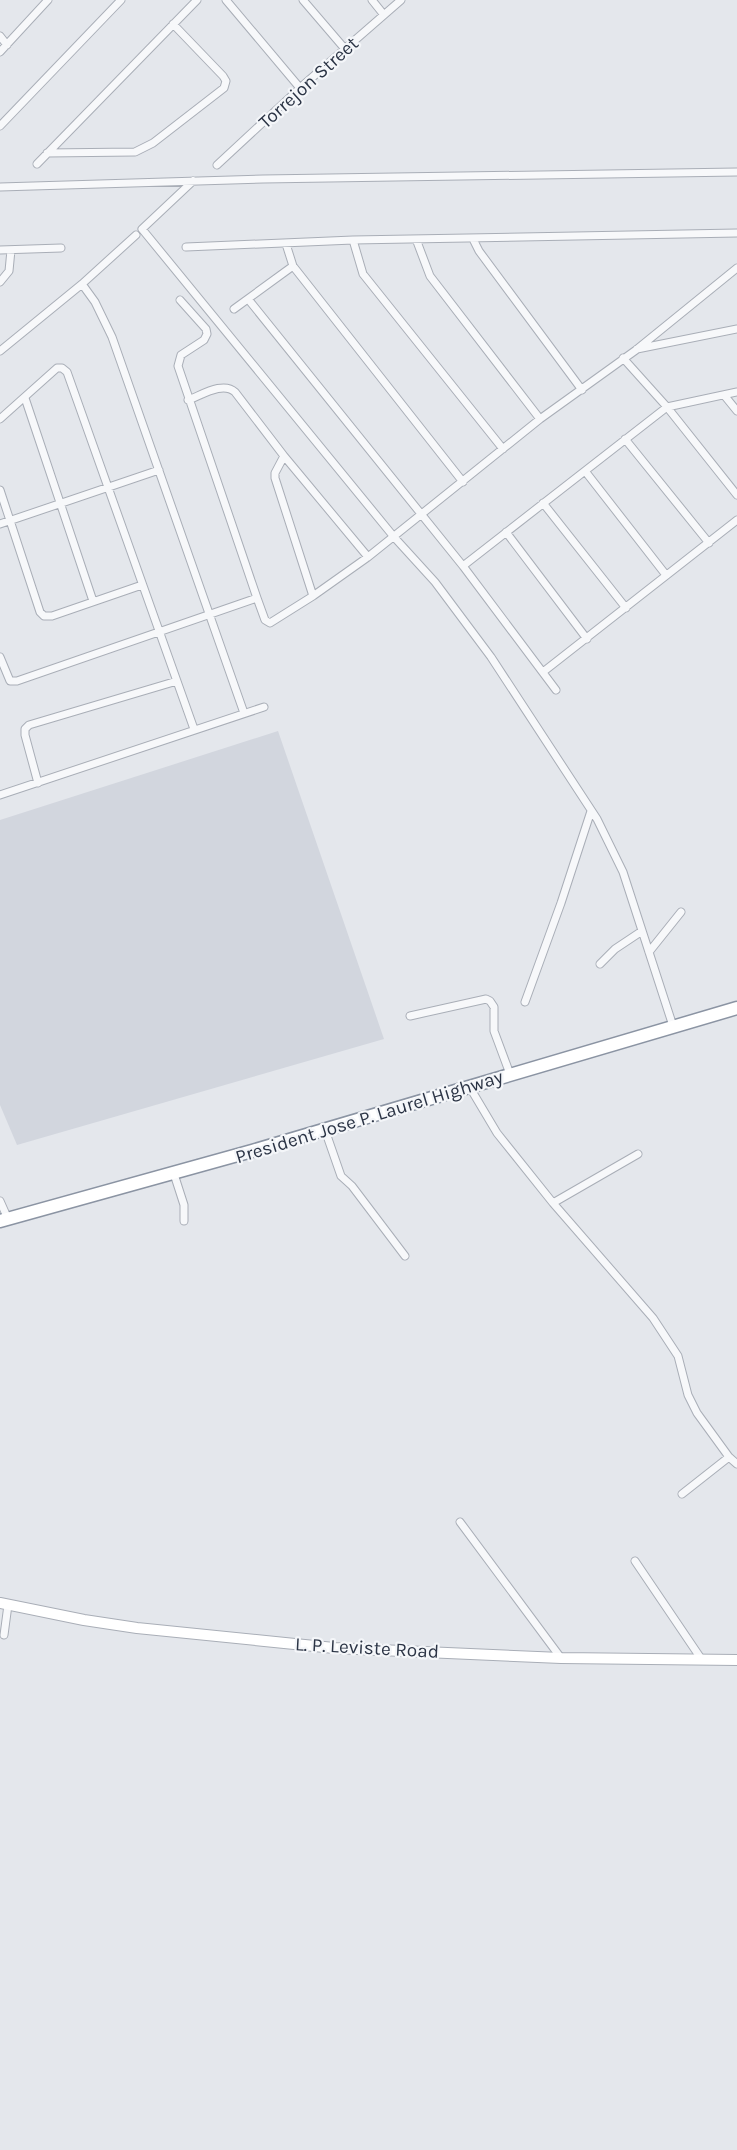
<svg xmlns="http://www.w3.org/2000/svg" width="737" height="2150" font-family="Karla,sans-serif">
  <rect width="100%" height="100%" fill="#e4e7ec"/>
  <!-- built -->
  <path fill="#d2d6de" d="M278,731L384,1039L17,1145L0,1105V820Z"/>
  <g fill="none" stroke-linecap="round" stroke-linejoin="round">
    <defs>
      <path id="street" d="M226,0L300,88
        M303,0L345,49
        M372,0L384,15
        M0,36L7,45
        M0,52L48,0
        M0,126L121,0
        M47,153L135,152L153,143L224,88L226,81L223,76L173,24
        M37,164L197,0
        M217,165L300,88L401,0
        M193,181L142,229L394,537L435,582L491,657L597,819L623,872L673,1026
        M0,187L263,179L737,172
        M416,239L430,276L540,419
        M473,239L479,251L582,390
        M353,240L363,274L503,449
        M286,244L293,266L463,482
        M186,247L353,240L737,233
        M0,250L61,248
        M0,282L9,271L11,250
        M82,284L95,302L112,337L244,713
        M248,299L463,566L556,690
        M180,300L206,329L207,334L204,340L181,355L178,366L257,598L265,620L270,623L313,596L368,557L540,419L636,350L737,268
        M234,309L293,266
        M637,349L737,329
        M0,351L82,284L136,235
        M623,358L667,407L737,495
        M724,395L737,411
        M25,398L93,601
        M188,400C202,395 223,381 235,392L284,456L368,557
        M0,419L57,368H62L67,372L194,729
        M625,439L709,543
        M284,456L275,473V478L313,596
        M585,471L666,575
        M0,490L40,612L44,616H52L142,585
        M543,503L626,608
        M0,524L159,470
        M506,532L587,639
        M463,566L667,407L737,392
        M0,657L10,681H17L257,598
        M543,672L737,520
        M38,783L25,735V729L29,725L177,681
        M0,795L264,707
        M649,952L681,912
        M600,964L615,949L642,931
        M525,1002L561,903L591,811
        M410,1016L486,999L490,1001L494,1007V1031L510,1074
        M469,1086L497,1133L553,1203L638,1154
        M325,1130L341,1176L352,1186L405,1256
        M174,1174L184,1205V1221
        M0,1201L8,1219
        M553,1203L653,1318L678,1356L688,1395L697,1413L729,1457L682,1494
        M729,1457L737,1464
        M460,1522L561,1658
        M635,1561L702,1660
        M4,1635L8,1605"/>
      <path id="secondary" d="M0,1603L84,1620L137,1628L334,1648L561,1658L737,1660"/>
      <path id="highway" d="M0,1221L252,1151L737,1008"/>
    </defs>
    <!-- street casing -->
    <use href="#street" stroke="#a9aeb7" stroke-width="9"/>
    <!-- secondary casing -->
    <use href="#secondary" stroke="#a9aeb7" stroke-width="12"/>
    <!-- highway casing -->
    <use href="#highway" stroke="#8b94a3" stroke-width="15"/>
    <!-- street -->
    <use href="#street" stroke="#f7f8fa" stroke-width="7"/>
    <!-- secondary -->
    <use href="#secondary" stroke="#fff" stroke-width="10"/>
    <!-- highway -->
    <use href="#highway" stroke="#fff" stroke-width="12"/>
  </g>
  <g text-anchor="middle" stroke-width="4.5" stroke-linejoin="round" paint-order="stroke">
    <!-- street labels -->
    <g font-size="19" fill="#2b3445" stroke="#f4f6f9">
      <text transform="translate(308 82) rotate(-42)" y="7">Torrejon Street</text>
      <text transform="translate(369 1116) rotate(-17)" y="7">President Jose P. Laurel Highway</text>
      <text transform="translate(367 1647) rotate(3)" y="7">L. P. Leviste Road</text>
    </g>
  </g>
</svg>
